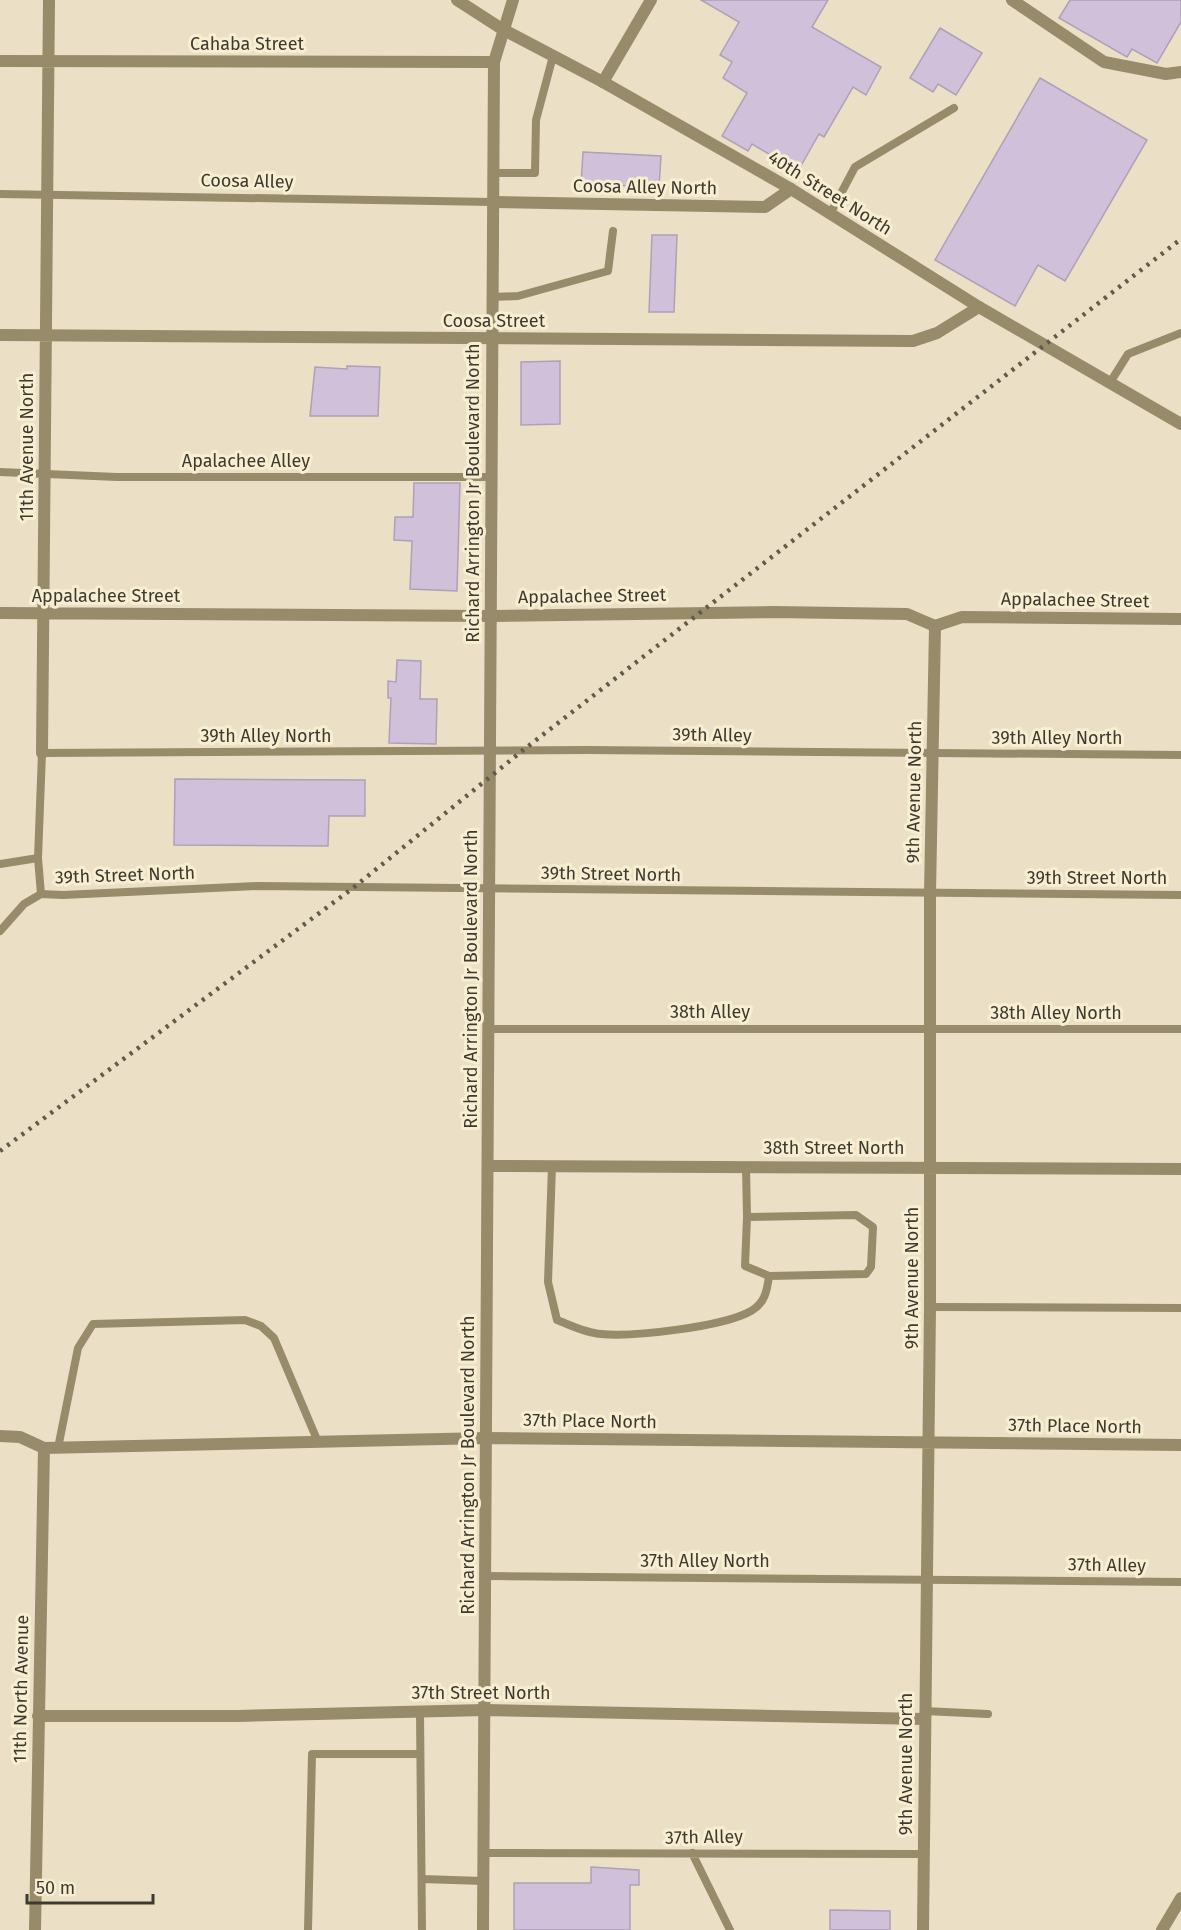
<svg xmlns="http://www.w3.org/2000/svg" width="1181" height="1930" font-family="'Fira Sans',sans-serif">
  <rect width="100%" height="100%" fill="#ebe0c5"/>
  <!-- building -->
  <path fill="#d0c0d9" stroke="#afa0b8" stroke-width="1.5" d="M701,0H828L812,27L881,67L866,95L853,87L824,137L819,134L798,171L752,144L748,151L722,136L747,93L723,78L732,62L720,55L739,22Z
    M1070,0H1181V22L1157,63L1132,49L1127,57L1059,18Z
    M940,28L982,53L956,95L938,84L933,92L910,78Z
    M1040,78L1147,140L1065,281L1038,265L1015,306L935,260Z
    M583,152L661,156L659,187L581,184Z
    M652,235H677L674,312H649Z
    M560,361V424L521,425V362Z
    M347,366L380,367L378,416H310L315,367L347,369Z
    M414,483H460L457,591L410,589L412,541L394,540L395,517H413Z
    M397,660L421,661L420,699H437L436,744L389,743L391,698H388V681L396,682Z
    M175,779L365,780V816H329L328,846L174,845Z
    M591,1867L639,1870V1885H630V1930H514V1883H591Z
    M830,1910L890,1911V1930H830Z"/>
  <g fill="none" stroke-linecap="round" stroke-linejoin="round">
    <!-- service -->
    <path stroke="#978b6a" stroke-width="8" d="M493,173H535L536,120L553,56
      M0,194L493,202
      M830,214L855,167L954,108
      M492,297L518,296L608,271L613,231
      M1111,381L1128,354L1181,333
      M0,472L117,477H492
      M0,864L38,858
      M41,894L38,858L42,753L586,750L1181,755
      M41,894L63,895L258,886L1181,895
      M0,931L24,904L41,894
      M488,1029H1181
      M552,1166L548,1282L557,1320C570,1325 586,1333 601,1334C633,1337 723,1327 751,1311C765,1303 767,1291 769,1276L866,1274L871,1267L873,1227L856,1215L747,1217L745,1266L769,1276
      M746,1166L747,1217
      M930,1307L1181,1308
      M58,1448L78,1348L93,1324L245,1320L261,1326L274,1338L318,1442
      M485,1576L1181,1582
      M420,1711L422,1930
      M924,1711L988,1714
      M484,1853L924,1854
      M692,1853L730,1930
      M422,1879L483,1881
      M308,1930L312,1754H420"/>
    <!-- minor -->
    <path stroke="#978b6a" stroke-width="12" d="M1012,0L1104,62L1166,74L1181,72
      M0,61L494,62
      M603,82L651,0
      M493,202L765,207L791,189
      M0,335L913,341L937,333L979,307
      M0,613L491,616L773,612L907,614L935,626L962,617L1181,619
      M42,753L49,0
      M488,1166L1181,1169
      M0,1436L20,1437L44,1448L486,1438L1181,1445
      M38,1716H238L485,1710L924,1719
      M35,1930L44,1448
      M923,1930L930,1307V894L935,626
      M1162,1930L1181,1898"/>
    <!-- tertiary -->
    <path stroke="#978b6a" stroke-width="12" d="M457,0L502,29L603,82L791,189L979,307L1181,424
      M483,1930L494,62L513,0"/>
    <!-- rail -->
    <path stroke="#615b4d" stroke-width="4.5" stroke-dasharray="3 6" stroke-linecap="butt" d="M0,1151L353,888L522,751L1181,239"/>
  </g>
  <g text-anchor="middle" stroke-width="6" stroke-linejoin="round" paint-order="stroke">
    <!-- street labels -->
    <g font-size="18" fill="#3f3a30" stroke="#f8eed2">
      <text x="247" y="50">Cahaba Street</text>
      <text transform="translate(247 181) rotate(1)" y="6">Coosa Alley</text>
      <text transform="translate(645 187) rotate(1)" y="6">Coosa Alley North</text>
      <text transform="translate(830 193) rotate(32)" y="6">40th Street North</text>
      <text x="494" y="327">Coosa Street</text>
      <text transform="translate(27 447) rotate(-90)" y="6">11th Avenue North</text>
      <text x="246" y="467">Apalachee Alley</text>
      <text transform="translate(473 493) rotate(-90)" y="6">Richard Arrington Jr Boulevard North</text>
      <text x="106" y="602">Appalachee Street</text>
      <text transform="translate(592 596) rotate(-1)" y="6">Appalachee Street</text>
      <text transform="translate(1075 600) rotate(1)" y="6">Appalachee Street</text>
      <text transform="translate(712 735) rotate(1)" y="6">39th Alley</text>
      <text x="266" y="742">39th Alley North</text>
      <text x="1057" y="744">39th Alley North</text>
      <text transform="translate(914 792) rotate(-89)" y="6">9th Avenue North</text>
      <text transform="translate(611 874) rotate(1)" y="6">39th Street North</text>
      <text transform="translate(125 875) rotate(-2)" y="6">39th Street North</text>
      <text x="1097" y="884">39th Street North</text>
      <text transform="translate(471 979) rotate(-90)" y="6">Richard Arrington Jr Boulevard North</text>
      <text x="710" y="1018">38th Alley</text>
      <text x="1056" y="1019">38th Alley North</text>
      <text x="834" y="1154">38th Street North</text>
      <text transform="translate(912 1278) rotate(-90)" y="6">9th Avenue North</text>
      <text transform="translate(590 1421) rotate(1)" y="6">37th Place North</text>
      <text transform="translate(1075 1426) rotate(1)" y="6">37th Place North</text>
      <text transform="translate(468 1465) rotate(-90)" y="6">Richard Arrington Jr Boulevard North</text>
      <text x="705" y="1567">37th Alley North</text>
      <text transform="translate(1107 1565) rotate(1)" y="6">37th Alley</text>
      <text transform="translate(21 1689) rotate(-89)" y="6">11th North Avenue</text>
      <text x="481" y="1699">37th Street North</text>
      <text transform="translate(906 1764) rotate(-90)" y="6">9th Avenue North</text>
      <text transform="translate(704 1837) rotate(-1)" y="6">37th Alley</text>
    </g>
  </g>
  <!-- scale -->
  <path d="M27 1894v9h126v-9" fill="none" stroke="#3f3a30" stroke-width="3"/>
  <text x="36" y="1894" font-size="18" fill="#3f3a30" stroke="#f8eed2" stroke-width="4.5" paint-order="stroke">50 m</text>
</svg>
